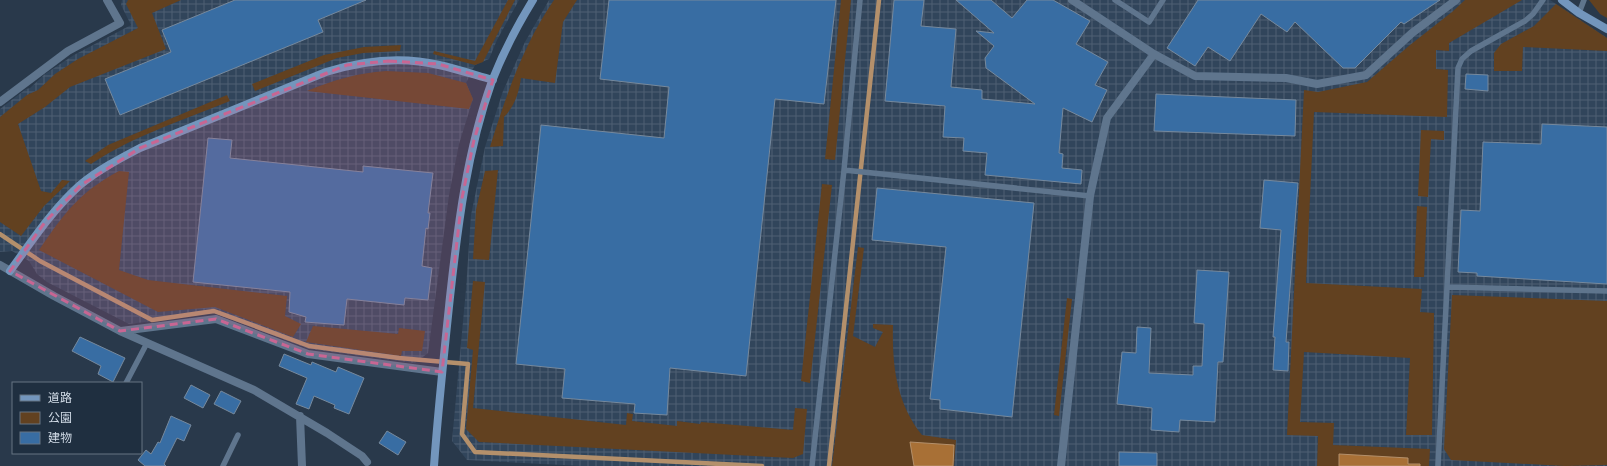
<svg xmlns="http://www.w3.org/2000/svg" width="1607" height="466" font-family="'Playfair Display','Noto Sans JP',serif">
  <defs>
    <pattern id="industrial-grid" width="8" height="8" patternUnits="userSpaceOnUse"><rect width="8" height="8" fill="#31455b"/><path d="M0 4h8M4 0v8" fill="none" stroke="#4e5f73"/></pattern>
  </defs>
  <rect width="100%" height="100%" fill="#29394b"/>
  <!-- industrial -->
  <path fill="url(#industrial-grid)" d="M122,0H519L497,40L489,59L475,65L466,83L473,99L459,144L449,195L428,353L415,363L309,349L214,313L129,324L47,282L37,274L29,261L12,251L0,252V109L26,89L30,88L45,74L74,55L131,25L121,5Z
    M549,0H1550L1607,38V466H582L467,460L452,441L466,289L471,215L485,147L503,91L525,42Z"/>
  <!-- green -->
  <path fill="#624120" d="M128,0H181L152,13L166,49L70,87L45,107L18,124L41,191L51,193L62,180L70,181L44,206L21,236L0,222V117L27,95L38,90L55,74L78,59L138,28L126,4Z
    M508,0H515L483,62L475,65L433,54L434,51L475,61Z
    M554,0H577L563,22L555,83L521,78C519,92 515,106 504,117L503,146L490,147C506,96 523,45 554,0Z
    M841,0H851L835,160L825,159Z
    M1465,0H1522L1449,43V51L1436,50V69L1448,70L1447,117L1314,112L1306,283L1422,289L1420,312L1434,313L1432,435H1406L1410,358L1304,352L1300,422L1334,423L1333,445L1430,449L1429,466H1317L1318,436L1287,435L1304,90L1318,92L1367,82L1410,45L1452,12Z
    M1589,0H1607V18L1600,14Z
    M1556,4L1607,38V51L1523,47L1522,71H1494V53L1501,44L1534,26Z
    M401,45L400,51L363,53L337,58L255,91L252,84L324,55L364,47Z
    M386,71L428,73L466,83L473,99L469,109L307,91C334,80 357,73 386,71Z
    M227,95L230,101C183,120 133,136 91,164L85,161L108,145Z
    M1421,130L1444,131V140L1431,139L1428,197L1418,196Z
    M498,170L489,260L473,259L476,210L485,171Z
    M119,171L129,172L119,270L148,280L287,296L285,316L301,324L293,337L215,307L158,312L39,250C64,214 78,193 119,171Z
    M822,184L832,185L810,383L801,381Z
    M1417,206L1427,207L1424,277H1414Z
    M858,247L864,248L853,336L875,347L883,332L873,328V324L893,325C892,365 896,402 922,435L956,440L954,466H832Z
    M473,281L485,282L473,408L626,425L627,413L633,414L632,421L677,426V421L700,424L701,422L793,430L795,408L807,409L803,454L793,458L479,442L466,429L473,350L467,348Z
    M1452,295L1607,301V465L1565,466L1451,460L1444,449Z
    M1067,298L1072,299L1059,416L1054,415Z
    M313,326L398,334L399,328L425,331L422,351H402L401,356L306,342Z"/>
  <!-- water -->
  <path fill="#a87036" stroke="#b4906b" d="M910,442L954,445L953,466H914Z
    M1339,454L1408,458V464H1420V466H1339Z"/>
  <g fill="none" stroke-linecap="round" stroke-linejoin="round">
    <!-- stream -->
    <path stroke="#b4906b" stroke-width="4.5" d="M0,234L40,261L152,320L214,311L309,346L399,358L468,364L462,434L475,452L762,466
      M829,466L879,0"/>
  </g>
  <!-- building -->
  <path fill="#386da3" stroke="#76899d" d="M235,0H366L318,20L323,32L120,115L105,79L171,52L162,30Z
    M609,0H836L824,104L775,99L746,376L670,368L667,415L634,413L635,404L562,398L565,369L516,364L541,125L664,138L669,87L600,79Z
    M894,0H924L921,26L956,29L951,87L982,90V99L1035,104L986,68L985,58L994,46L976,31L994,33L956,0H991L1012,18L1027,0H1053L1090,21L1076,44L1108,62L1095,85L1107,90L1092,122L1063,108L1059,153L1063,154L1062,168L1082,170L1081,184L985,175L987,153L963,151L964,138L943,137L945,106L885,101Z
    M1198,0H1440L1404,24L1401,22L1355,68H1343L1295,22L1287,32L1261,14L1230,61L1208,47L1195,66L1167,48Z
    M1466,74L1488,75V91L1465,89Z
    M1156,94L1296,100L1295,136L1154,131Z
    M1542,124L1607,127V284L1477,276V273L1458,272L1461,210L1480,211L1483,142L1541,144Z
    M208,138L232,140L230,158L363,172V166L433,173L428,213H430L428,229L426,228L422,266L432,268L428,300L405,298L404,305L347,299L344,325L305,322L306,317L289,312L290,292L193,282Z
    M1264,180L1298,183L1286,342H1289L1288,371L1273,370L1275,337H1273L1281,230L1260,228Z
    M877,188L1034,203L1012,417L940,409V400L930,399L946,247L872,240Z
    M1197,270L1229,272L1223,362H1218L1215,422L1180,420L1179,432L1151,430L1152,408L1117,404L1122,352L1136,353L1137,327L1151,328L1149,373L1193,375V366H1202L1204,324L1194,323Z
    M80,337L125,358L113,382L98,374L101,366L72,351Z
    M284,354L311,365L312,362L336,372L338,367L364,378L349,414L334,408L335,405L314,396L309,409L296,404L307,378L279,366Z
    M191,385L210,395L203,408L184,398Z
    M221,391L241,401L234,414L214,404Z
    M171,416L191,425L184,441L177,438L164,464L166,466H145L138,460L146,450L151,454L158,442L160,443Z
    M387,431L406,442L398,455L379,443Z
    M1119,452L1157,453V466H1119Z"/>
  <g fill="none" stroke-linecap="round" stroke-linejoin="round">
    <!-- lane -->
    <path stroke="#5f758d" stroke-width="5.5" d="M1115,0L1149,22L1163,0
      M1579,13L1584,0
      M844,170L1090,196
      M1447,287L1607,291
      M126,383L147,343
      M223,466L238,435
      M812,466L844,170L860,0
      M1438,466L1458,68L1462,59L1471,51L1525,21L1533,14L1543,0"/>
    <!-- street -->
    <path stroke="#5f758d" stroke-width="8" d="M1072,0L1154,54L1195,76L1286,78L1317,84L1366,75L1412,33L1456,0
      M0,102L68,51L120,23L107,0
      M0,265L54,296L120,331L254,390L327,433L362,456L367,462
      M121,331L216,319L308,354L442,372
      M300,416L302,466
      M1061,466L1090,196L1107,118L1154,54"/>
    <!-- secondary -->
    <path stroke="#7396bd" stroke-width="8" d="M1562,0L1579,13L1607,29
      M10,271C32,241 52,210 80,185C98,170 119,159 140,148L326,72C361,61 402,56 439,65C457,69 475,75 493,80
      M434,466C438,410 444,354 450,297C458,224 467,151 492,81C503,53 517,26 533,0"/>
  </g>
  <!-- marked area -->
  <path fill="#c86693" fill-opacity="0.2" stroke="#c86693" stroke-width="3" stroke-dasharray="8 5" stroke-linejoin="round" d="M389,61L438,64L493,80L474,140L462,198L442,372L308,354L216,319L120,331L10,271L45,222L81,185L140,148L347,65Z"/>
  <!-- legend -->
  <rect x="12" y="382" width="130" height="72" fill="#1f2f40" stroke="#667482"/>
  <rect x="20" y="395" width="20" height="6" fill="#7396bd" stroke="#667482"/>
  <text x="48" y="402" font-size="12" fill="#d1dbe6">道路</text>
  <rect x="20" y="412" width="20" height="12" fill="#624120" stroke="#667482"/>
  <text x="48" y="422" font-size="12" fill="#d1dbe6">公園</text>
  <rect x="20" y="432" width="20" height="12" fill="#386da3" stroke="#667482"/>
  <text x="48" y="442" font-size="12" fill="#d1dbe6">建物</text>
</svg>
